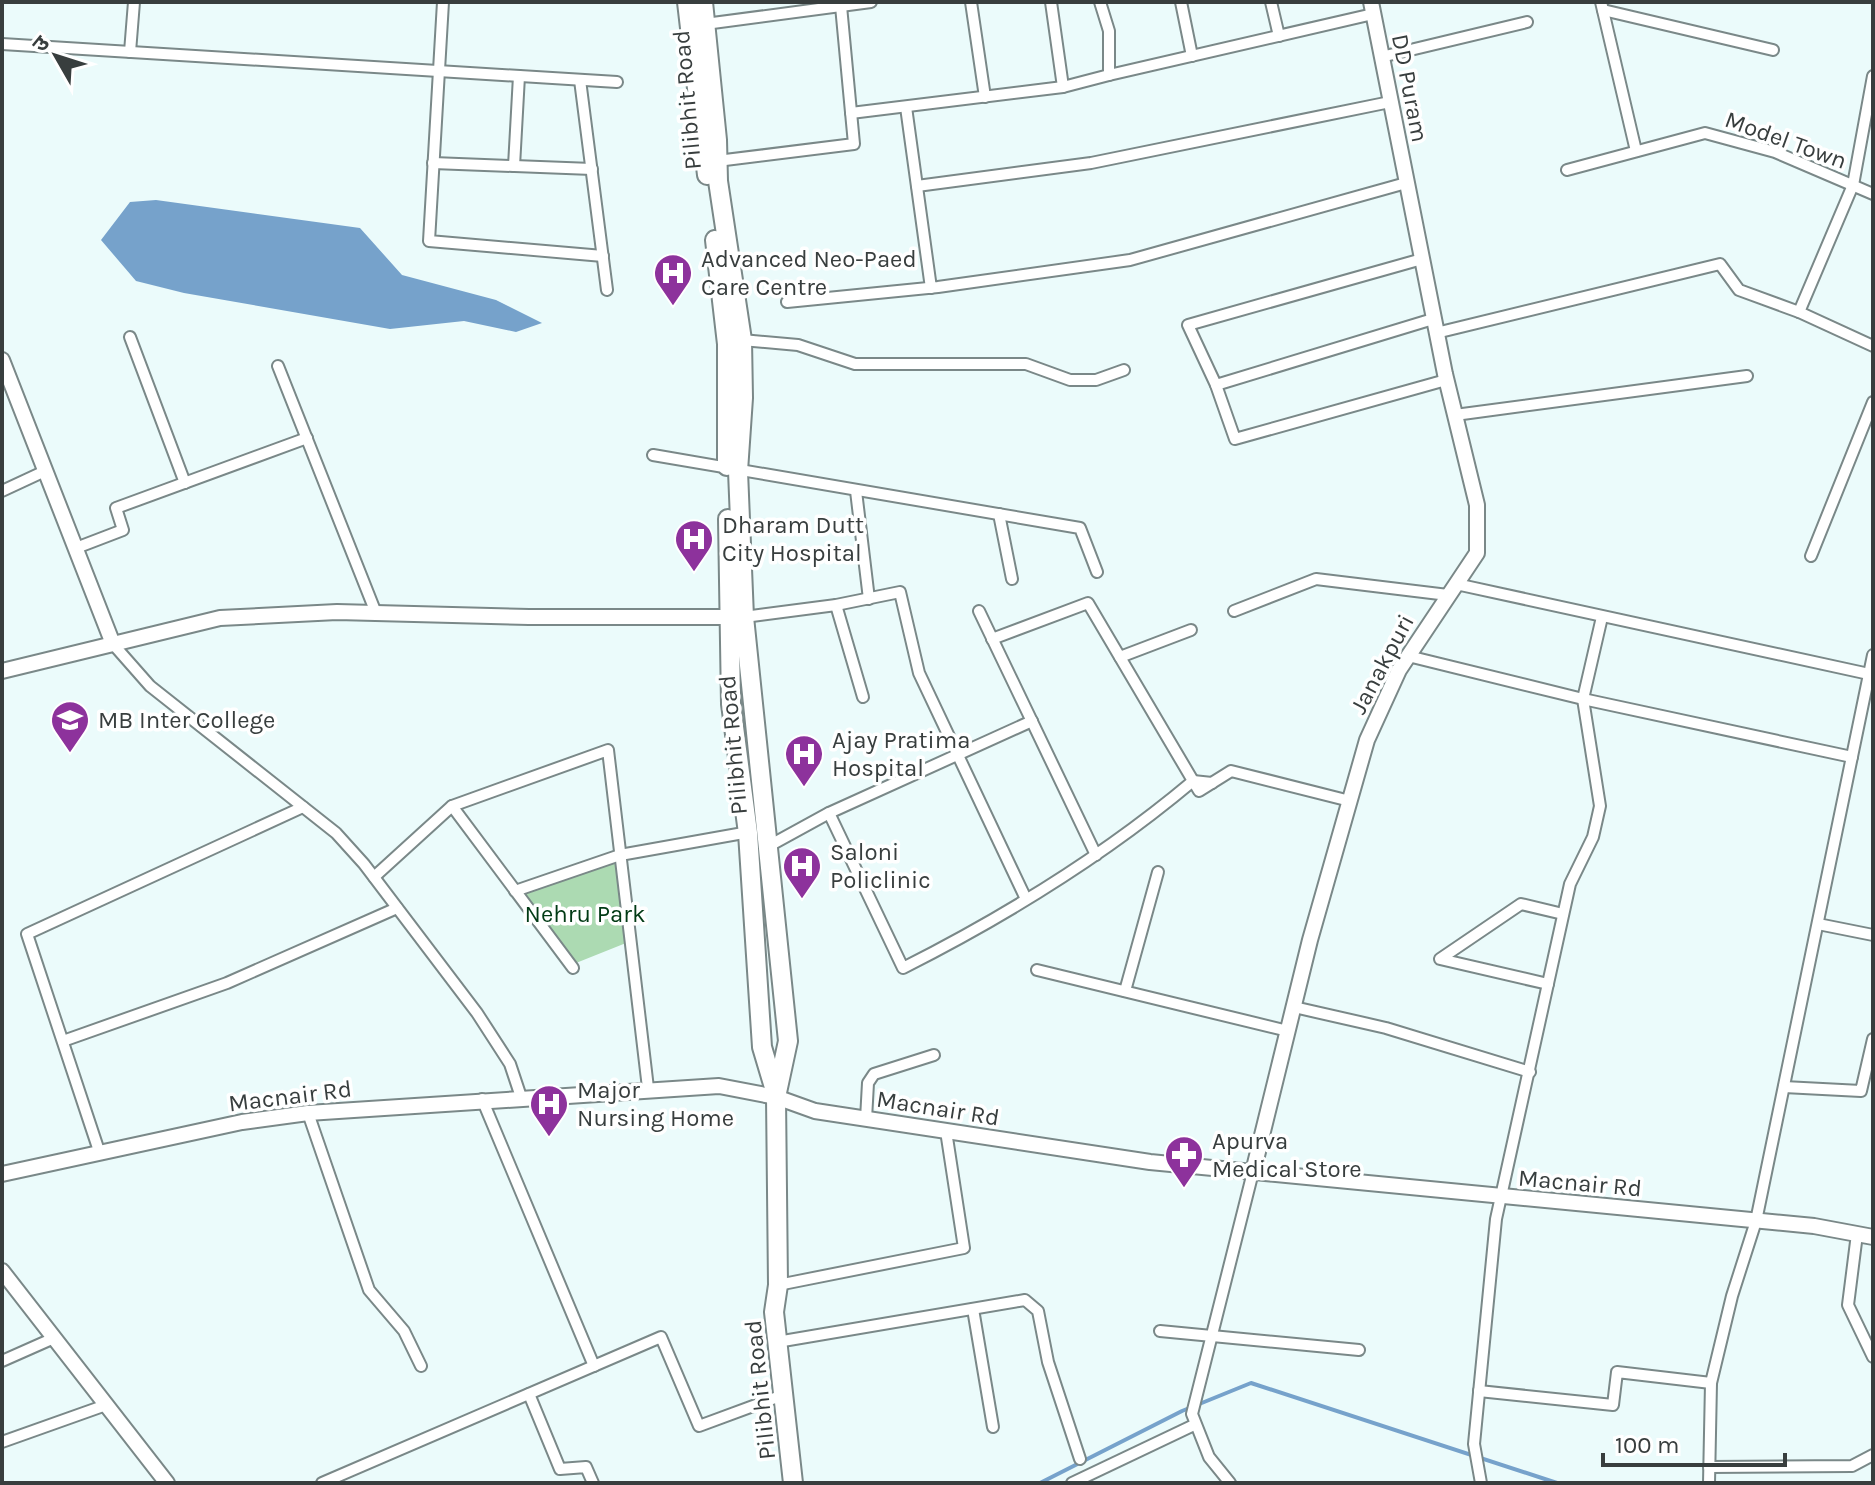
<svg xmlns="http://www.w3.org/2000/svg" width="1875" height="1485" font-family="Karla,'Noto Sans Devanagari',sans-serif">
  <rect width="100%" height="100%" fill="#ebfbfb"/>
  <polygon fill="#acdab2" points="617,860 626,943 576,963 524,894"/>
  <polygon fill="#76a2cb" points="156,200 360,228 402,275 496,300 542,323 516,332 464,321 390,329 184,293 136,281 101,240 130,202"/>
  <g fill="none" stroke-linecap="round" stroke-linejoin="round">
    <polyline stroke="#76a2cb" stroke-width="4" points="1040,1483 1182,1411 1251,1383 1557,1483"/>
    <defs>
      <g id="minor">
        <polyline points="443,2 429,241 603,256"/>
        <polyline points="971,2 985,97"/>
        <polyline points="1051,2 1063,87"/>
        <polyline points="1181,2 1192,56"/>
        <polyline points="1271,2 1279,36"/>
        <polyline points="1601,2 1636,151"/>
        <polyline points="1603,10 1773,50"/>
        <polyline points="705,24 871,2"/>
        <polyline points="2,44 617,82"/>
        <polyline points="130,52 134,2"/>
        <polyline points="1381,57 1527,22"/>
        <polyline points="1109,75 1373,14"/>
        <polyline points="580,80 607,290"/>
        <polyline points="906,107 931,288"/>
        <polyline points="851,113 1063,87 1109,75 1109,31 1100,2"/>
        <polyline points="717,161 854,144 841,6"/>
        <polyline points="433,163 592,169"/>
        <polyline points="514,166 519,76"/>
        <polyline points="1567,170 1705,133 1775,152 1873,194"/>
        <polyline points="917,186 1091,163 1390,102"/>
        <polyline points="1422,259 1188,325 1216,385 1235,439 1446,380"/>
        <polyline points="787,302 938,287 1130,260 1406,183"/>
        <polyline points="1799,312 1853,185 1873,76"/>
        <polyline points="1436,333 1720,264 1739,290 1799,312 1873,346"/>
        <polyline points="130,337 185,483"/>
        <polyline points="742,340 798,345 855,364 1026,364 1070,380 1096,380 1124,370"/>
        <polyline points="278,366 376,613"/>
        <polyline points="1216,385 1433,319"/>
        <polyline points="1455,415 1747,376"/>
        <polyline points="653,455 1080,528 1097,572"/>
        <polyline points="2,491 45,471"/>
        <polyline points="856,491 869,599"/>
        <polyline points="999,514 1012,579"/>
        <polyline points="76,548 123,530 116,508 307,438"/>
        <polyline points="1811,556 1873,402"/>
        <polyline points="1456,584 1869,674"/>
        <polyline points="836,605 863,697"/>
        <polyline points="979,611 1096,855"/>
        <polyline points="1234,611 1316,579 1448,595"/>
        <polyline points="744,617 836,605 900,592 919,673 1026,899"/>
        <polyline points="992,639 1088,603 1199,791 1231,771 1350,801"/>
        <polyline points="113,644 150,686 336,833 364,864 477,1013 510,1064 521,1097"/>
        <polyline points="1408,656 1583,699 1852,757"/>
        <polyline points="1120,657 1191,630"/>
        <polyline points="452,806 573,968"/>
        <path d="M 829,813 L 903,968 C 1006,916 1105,855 1193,781 L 1212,783"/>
        <polyline points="767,847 829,813 1032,721"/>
        <polyline points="374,877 452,806 608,750 648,1088"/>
        <polyline points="515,891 620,855 749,832"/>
        <polyline points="1818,924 1873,935"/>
        <polyline points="1037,970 1288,1031"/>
        <polyline points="1548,984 1440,959 1521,904 1563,914"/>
        <polyline points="1125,991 1158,872"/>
        <polyline points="1294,1007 1386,1028 1530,1072"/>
        <polyline points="63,1041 227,983 397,908"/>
        <polyline points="1784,1087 1861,1091 1873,1039"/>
        <polyline points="482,1099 594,1366"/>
        <polyline points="308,1113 369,1290 404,1331 421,1366"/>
        <polyline points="866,1119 868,1083 874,1074 934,1055"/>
        <polyline points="100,1154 27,934 303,807"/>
        <polyline points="1857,1234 1848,1305 1873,1357"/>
        <polyline points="778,1285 964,1248 946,1131"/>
        <polyline points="973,1309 993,1427"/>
        <polyline points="1160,1331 1359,1350"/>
        <polyline points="777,1342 1025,1300 1038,1311 1048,1362 1080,1459"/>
        <polyline points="2,1361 54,1338"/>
        <polyline points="1479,1391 1613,1405 1617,1372 1711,1383"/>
        <polyline points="529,1394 560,1469 586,1467 593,1483"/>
        <polyline points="2,1442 106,1405"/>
        <polyline points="1709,1467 1852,1466 1873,1455"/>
        <polyline points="322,1483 661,1337 699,1426 783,1395"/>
        <polyline points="1072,1483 1194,1425"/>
        <polyline points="1230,1483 1209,1457 1192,1414 1253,1172"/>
        <polyline points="1481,1483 1474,1444 1496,1219 1570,884 1593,837 1600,806 1583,699 1602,617"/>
        <polyline points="1709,1483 1711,1383 1732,1296 1756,1221 1873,655"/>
      </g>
      <g id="tertiary">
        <polyline points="2,360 113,644"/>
        <polyline points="2,671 220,618 337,612 529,617 739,617"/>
        <polyline points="1253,1172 1310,940 1367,740 1399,670 1477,553 1477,505 1445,374 1371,2"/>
        <polyline points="2,1174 242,1122 308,1113 719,1086 776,1097 815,1111 1150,1162 1814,1226 1873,1237"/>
      </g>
      <polyline id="secondary" points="2,1271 167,1483"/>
      <g id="trunk">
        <polyline points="687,2 707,175"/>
        <polyline points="703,2 717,140 718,181 742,340 743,398 738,471 744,617 788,1041 776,1097 778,1285 774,1312 793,1483"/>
        <polyline points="715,240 727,344 727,466"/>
        <polyline points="728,519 731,704 748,833 762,1047 776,1094"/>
      </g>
    </defs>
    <use href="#minor" stroke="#7a8888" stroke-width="14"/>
    <use href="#tertiary" stroke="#7a8888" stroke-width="18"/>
    <use href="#secondary" stroke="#7a8888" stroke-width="18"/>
    <use href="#trunk" stroke="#7a8888" stroke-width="22"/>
    <use href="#minor" stroke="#fff" stroke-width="10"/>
    <use href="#tertiary" stroke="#fff" stroke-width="14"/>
    <use href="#secondary" stroke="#fff" stroke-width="14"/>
    <use href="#trunk" stroke="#fff" stroke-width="18"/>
  </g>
  <defs>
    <symbol id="hospital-pin" viewBox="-11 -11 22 30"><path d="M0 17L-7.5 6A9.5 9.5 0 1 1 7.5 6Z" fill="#8d329c" stroke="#fff"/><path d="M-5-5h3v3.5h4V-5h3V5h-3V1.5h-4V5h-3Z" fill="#fff"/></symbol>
    <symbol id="university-pin" viewBox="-11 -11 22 30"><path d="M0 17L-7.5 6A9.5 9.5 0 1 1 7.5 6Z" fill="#8d329c" stroke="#fff"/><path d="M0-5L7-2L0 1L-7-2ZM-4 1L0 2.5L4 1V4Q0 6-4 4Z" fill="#fff"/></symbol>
    <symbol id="pharmacy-pin" viewBox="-11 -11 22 30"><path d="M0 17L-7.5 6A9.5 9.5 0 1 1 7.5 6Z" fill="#8d329c" stroke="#fff"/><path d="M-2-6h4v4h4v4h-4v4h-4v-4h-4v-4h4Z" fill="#fff"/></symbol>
  </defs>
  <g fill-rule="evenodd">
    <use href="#hospital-pin" x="651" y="251" width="44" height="60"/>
    <use href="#hospital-pin" x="672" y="517" width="44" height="60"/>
    <use href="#university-pin" x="48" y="698" width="44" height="60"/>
    <use href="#hospital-pin" x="782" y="732" width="44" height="60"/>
    <use href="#hospital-pin" x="780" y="844" width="44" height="60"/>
    <use href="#hospital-pin" x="527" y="1082" width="44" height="60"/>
    <use href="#pharmacy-pin" x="1162" y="1133" width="44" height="60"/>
  </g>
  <g text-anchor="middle" stroke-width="7" stroke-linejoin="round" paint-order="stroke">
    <g font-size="24" fill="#383e3e" stroke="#fff">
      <text transform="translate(1410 88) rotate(79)" y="8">DD Puram</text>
      <text transform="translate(687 100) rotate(-95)" y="8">Pilibhit Road</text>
      <text transform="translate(1786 140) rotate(20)" y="8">Model Town</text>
      <text transform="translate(1382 664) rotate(-62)" y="8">Janakpuri</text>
      <text transform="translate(733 745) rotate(-95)" y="8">Pilibhit Road</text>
      <text transform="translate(290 1096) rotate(-7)" y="8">Macnair Rd</text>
      <text transform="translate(938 1108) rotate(9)" y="8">Macnair Rd</text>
      <text transform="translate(1580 1183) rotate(5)" y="8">Macnair Rd</text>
      <text transform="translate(760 1390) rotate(-96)" y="8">Pilibhit Road</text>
    </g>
    <g font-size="24" fill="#383e3e" stroke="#fff" text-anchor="start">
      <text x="701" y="267">Advanced Neo-Paed<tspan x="701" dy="28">Care Centre</tspan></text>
      <text x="722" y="533">Dharam Dutt<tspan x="722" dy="28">City Hospital</tspan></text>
      <text x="98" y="728">MB Inter College</text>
      <text x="832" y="748">Ajay Pratima<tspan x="832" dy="28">Hospital</tspan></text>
      <text x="830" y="860">Saloni<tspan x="830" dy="28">Policlinic</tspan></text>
      <text x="577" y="1098">Major<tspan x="577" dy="28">Nursing Home</tspan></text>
      <text x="1212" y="1149">Apurva<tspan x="1212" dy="28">Medical Store</tspan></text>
    </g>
    <g font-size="24" fill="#013a14" stroke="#fff">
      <text x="585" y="922">Nehru Park</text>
    </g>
  </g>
  <rect width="1875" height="1485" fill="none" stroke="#383e3e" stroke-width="8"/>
  <g transform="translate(56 56) rotate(309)" stroke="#ffffff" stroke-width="6" paint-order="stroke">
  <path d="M0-6L14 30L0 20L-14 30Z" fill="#383e3e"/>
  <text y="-12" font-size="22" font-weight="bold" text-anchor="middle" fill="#383e3e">उ</text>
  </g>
  <path d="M1603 1453v12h182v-12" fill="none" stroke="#383e3e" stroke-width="4"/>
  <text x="1615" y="1453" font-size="24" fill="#383e3e" stroke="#ffffff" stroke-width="6" paint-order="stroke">100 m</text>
</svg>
